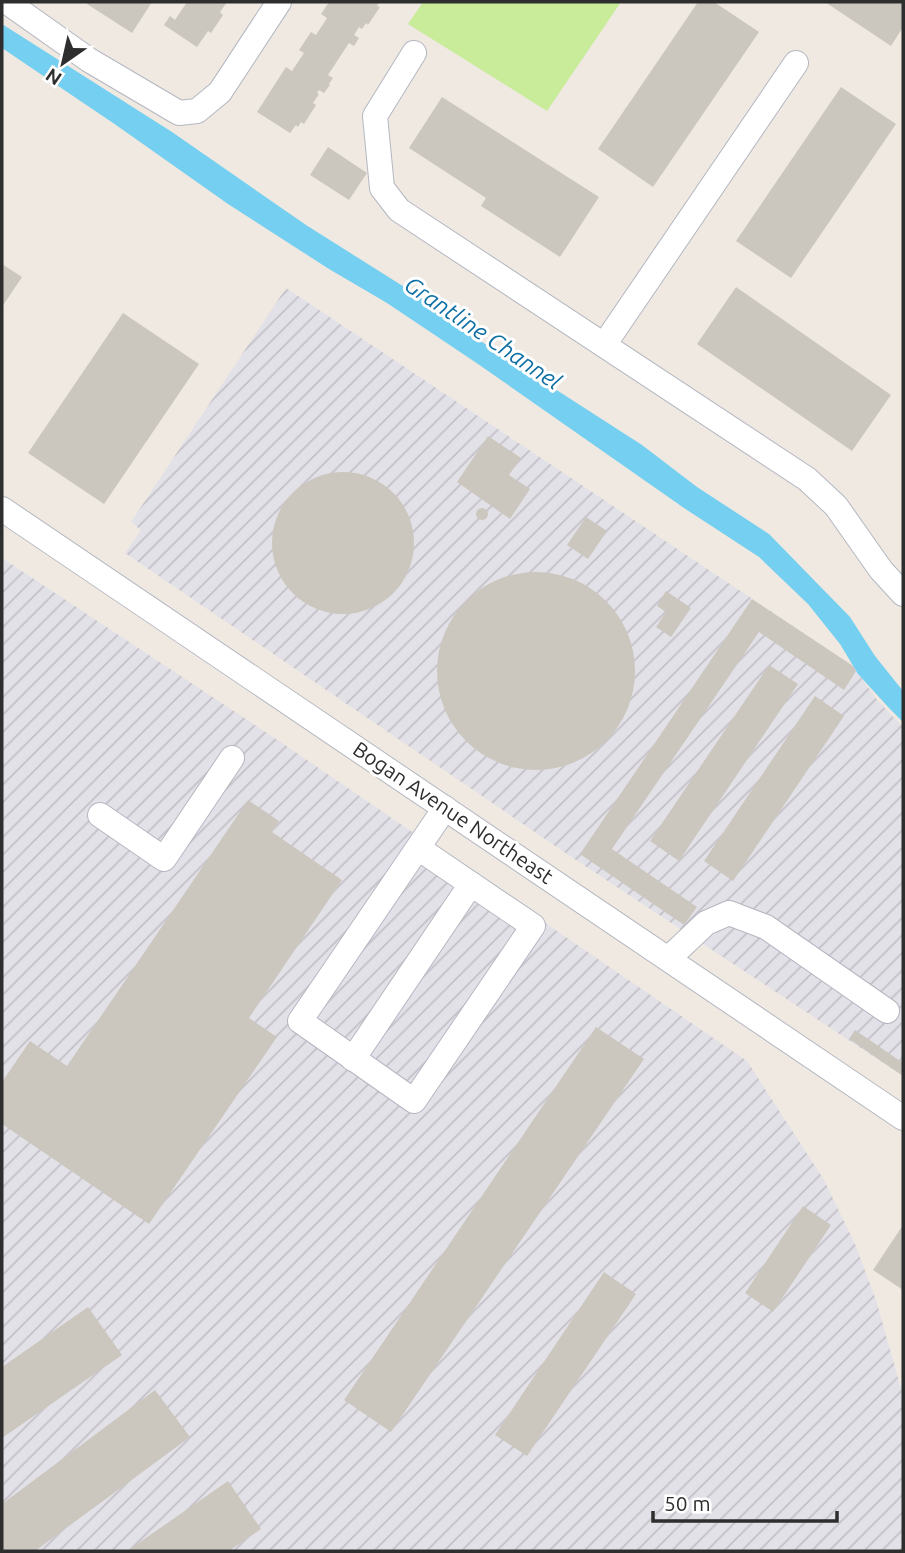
<svg xmlns="http://www.w3.org/2000/svg" width="905" height="1553" font-family="Ubuntu,sans-serif">
  <defs>
    <pattern id="industrial-furrows" width="10" height="10" patternUnits="userSpaceOnUse" patternTransform="scale(1.75)"><rect width="10" height="10" fill="#e3e1e8"/><path d="M-1 1l2-2M0 10L10 0M9 11l2-2" fill="none" stroke="#c3c1c7"/></pattern>
  </defs>
  <rect width="100%" height="100%" fill="#efe9e1"/>
  <g fill="url(#industrial-furrows)">
    <polygon points="286,288 853,666 877,700 903,727 903,1076 573,858 125,553 141,530 131,522"/>
    <polygon points="2,558 282,743 747,1061 824,1180 855,1244 876,1300 903,1396 903,1551 2,1551"/>
  </g>
  <polygon fill="#c9ec9a" points="423,2 621,2 547,111 408,24"/>
  <polygon fill="#75cff0" points="2,24 172,132 306,225 417,295 479,340 642,445 697,487 769,534 850,617 875,656 903,691 903,722 889,708 858,674 840,644 808,604 759,557 684,508 478,364 387,303 329,269 228,204 116,125 2,48"/>
  <g fill="#cbc7bf">
    <polygon points="88,2 152,2 132,33 87,4"/>
    <polygon points="187,2 227,2 220,12 223,15 211,33 208,31 197,47 164,25 170,16 175,20"/>
    <polygon points="329,2 380,2 377,6 380,7 368,25 366,23 362,29 359,27 354,35 359,38 354,46 349,43 328,75 333,78 329,84 330,85 324,93 319,90 317,93 319,94 313,103 316,105 304,124 301,122 298,127 296,125 290,133 257,112 286,67 292,71 304,53 299,50 311,32 316,35 327,18 321,14"/>
    <polygon points="698,2 714,2 759,32 653,187 598,149"/>
    <polygon points="825,2 903,2 903,27 891,46"/>
    <polygon points="841,87 896,124 791,278 736,241"/>
    <polygon points="442,97 599,197 560,257 481,206 486,198 409,148"/>
    <polygon points="328,147 367,173 349,200 310,175"/>
    <polygon points="2,264 22,277 2,307"/>
    <polygon points="736,287 891,395 852,451 697,344"/>
    <polygon points="123,313 199,364 104,504 28,453"/>
    <polygon points="488,436 521,458 509,475 530,489 510,519 457,482"/>
    <circle cx="343" cy="543" r="71"/>
    <circle cx="482" cy="514" r="6"/>
    <polygon points="586,517 607,531 588,559 567,545"/>
    <circle cx="536" cy="671" r="99"/>
    <polygon points="666,591 691,608 671,637 656,627 666,612 657,606"/>
    <polygon points="752,599 853,666 856,671 844,690 759,632 612,849 697,907 684,925 580,854"/>
    <polygon points="769,665 798,684 679,861 650,841"/>
    <polygon points="815,696 844,716 733,881 704,861"/>
    <polygon points="248,800 279,821 272,832 342,880 249,1018 277,1037 149,1224 2,1124 2,1082 30,1041 67,1066"/>
    <polygon points="596,1027 644,1059 391,1432 344,1400"/>
    <polygon points="855,1030 903,1063 903,1076 849,1039"/>
    <polygon points="803,1206 831,1225 773,1312 745,1293"/>
    <polygon points="903,1225 903,1290 873,1270"/>
    <polygon points="604,1272 636,1294 527,1456 495,1435"/>
    <polygon points="88,1307 122,1355 2,1438 2,1367"/>
    <polygon points="155,1390 190,1437 35,1551 2,1551 2,1504"/>
    <polygon points="228,1481 261,1529 229,1551 127,1551"/>
  </g>
  <g fill="none" stroke-linecap="round" stroke-linejoin="round">
    <defs>
      <g id="minor">
        <polyline points="7,2 89,60 179,113 197,111 220,92 279,2"/>
        <polyline points="414,53 375,116 382,188 399,210 807,479 836,506 881,570 903,594"/>
        <polyline points="604,345 796,63"/>
        <polyline points="2,509 903,1118"/>
        <polyline points="100,815 164,859 232,758"/>
        <polyline points="418,848 533,926 414,1101 300,1021 445,808"/>
        <polyline points="668,959 706,923 729,913 766,927 887,1011"/>
        <polyline points="353,1059 471,884"/>
      </g>
    </defs>
    <use href="#minor" stroke="#b4b7c1" stroke-width="26"/>
    <use href="#minor" stroke="#fff" stroke-width="24"/>
  </g>
  <g text-anchor="middle" stroke-width="6" stroke-linejoin="round" paint-order="stroke">
    <g font-size="21" fill="#2e2e2e" stroke="#fff">
      <text transform="translate(453 813) rotate(34)" y="7">Bogan Avenue Northeast</text>
    </g>
    <g font-size="23" font-style="italic" fill="#0d6fa3" stroke="#fff">
      <text transform="translate(483 333) rotate(34)" y="8">Grantline Channel</text>
    </g>
  </g>
  <rect width="905" height="1553" fill="none" stroke="#2e2e2e" stroke-width="7"/>
  <g transform="translate(63 63) rotate(214)" stroke="#ffffff" stroke-width="5" paint-order="stroke">
  <path d="M0-5L12 26L0 18L-12 26Z" fill="#2e2e2e"/>
  <text y="-10" font-size="19" font-weight="bold" text-anchor="middle" fill="#2e2e2e">N</text>
  </g>
  <path d="M653 1511v10h184v-10" fill="none" stroke="#2e2e2e" stroke-width="3.5"/>
  <text x="664" y="1511" font-size="21" fill="#2e2e2e" stroke="#ffffff" stroke-width="5" paint-order="stroke">50 m</text>
</svg>
